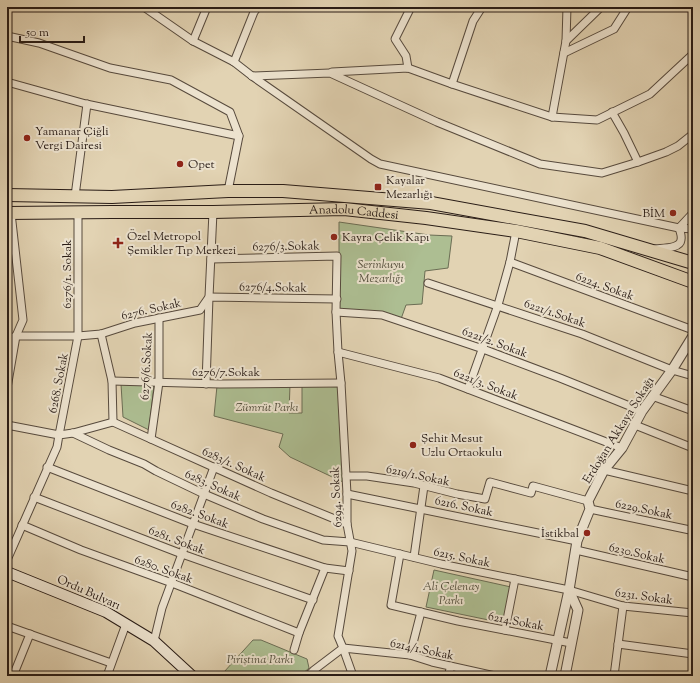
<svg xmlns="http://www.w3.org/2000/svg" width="700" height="683" font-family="'Sorts Mill Goudy',serif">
  <rect width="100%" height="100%" fill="#e2d3b3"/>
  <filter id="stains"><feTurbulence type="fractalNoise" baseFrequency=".005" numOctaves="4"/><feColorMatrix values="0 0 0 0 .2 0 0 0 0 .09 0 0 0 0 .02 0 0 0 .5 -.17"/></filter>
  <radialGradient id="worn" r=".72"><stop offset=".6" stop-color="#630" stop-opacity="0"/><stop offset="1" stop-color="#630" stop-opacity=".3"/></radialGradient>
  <g fill="#adbe92" stroke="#6b6d54">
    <polygon points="339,222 429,235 452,236 448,268 425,271 422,304 406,305 401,319 339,311"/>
    <polygon points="121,384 154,385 149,430 123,417"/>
    <polygon points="290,385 289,413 302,413 302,385 339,387 345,483 290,457 279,447 283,434 214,416 217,386"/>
    <polygon points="434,570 511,587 503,623 426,607"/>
    <polygon points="253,640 261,640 307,659 309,668 300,676 225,676 224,672"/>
  </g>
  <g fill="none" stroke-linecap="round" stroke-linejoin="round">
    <defs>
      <g id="minor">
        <polyline points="144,7 193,41 234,62 252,76 371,159 380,164 679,228 693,229"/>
        <polyline points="7,36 39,43 110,68 171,80 230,112 239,136 228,191"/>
        <polyline points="193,41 207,7"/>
        <polyline points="566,41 601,7"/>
        <polyline points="564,53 614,29 628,7"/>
        <polyline points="234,62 254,12 258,7"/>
        <polyline points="408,68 406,56 395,39 411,7"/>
        <polyline points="332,72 408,68 452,84 552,117 597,120 650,94 693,54"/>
        <polyline points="252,76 330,73 437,122 540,164 602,173 638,162 666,152 678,146 693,134"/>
        <polyline points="7,82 86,104 239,136"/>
        <polyline points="452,84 473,21 482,7"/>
        <polyline points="612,112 624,133 638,162"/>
        <polyline points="552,117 566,41 567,7"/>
        <polyline points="75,196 87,104"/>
        <path d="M 655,249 C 662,248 680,249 681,240 C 682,236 680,231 679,228 L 693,213"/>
        <polyline points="211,259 337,256 336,312 338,352 341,383 347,494 347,524 352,551 338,636 343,648 314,670 308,676"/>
        <polyline points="510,262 693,330"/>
        <polyline points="428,283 582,334 672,370 693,376"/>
        <polyline points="336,312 382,315 483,349 560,378 642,411"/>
        <polyline points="7,340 16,336 78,336 101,334 135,323 200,310 209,297 213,212"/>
        <polyline points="338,352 439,378 622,448"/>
        <polyline points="112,381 220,384 341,383"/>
        <polyline points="206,384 209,297 337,299"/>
        <polyline points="7,388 16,336 23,320 11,213"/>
        <polyline points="468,389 498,305 510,262 516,231"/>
        <polyline points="652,396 693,411"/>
        <polyline points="113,422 271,493 347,524"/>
        <polyline points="7,425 59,435 78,336 78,212"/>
        <polyline points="635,425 693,448"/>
        <polyline points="73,433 109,450 144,464 156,471 204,494 263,519 323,540 350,542 441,564 569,590 623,606 693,613"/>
        <polyline points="151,439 159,382 159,318"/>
        <polyline points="47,467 193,524 325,568 349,571"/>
        <polyline points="604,470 693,491"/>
        <polyline points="346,476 367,476 414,483 457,494 485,499 490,482 531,493 533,486 588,501"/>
        <polyline points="347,494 577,541"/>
        <polyline points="34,497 182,554 313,600"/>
        <polyline points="590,509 690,530 693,528"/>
        <polyline points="22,525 81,550 172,583 299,633"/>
        <polyline points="576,550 693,577"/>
        <polyline points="400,554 391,605 458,621 571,643"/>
        <polyline points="414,557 424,486"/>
        <polyline points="7,560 57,447 59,435 73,433 113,422 112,381 101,334"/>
        <polyline points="7,626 111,663"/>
        <polyline points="505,630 515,579"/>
        <polyline points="154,641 162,608 214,467"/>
        <polyline points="618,644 693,654"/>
        <polyline points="294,650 299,633 325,568"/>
        <polyline points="410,655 421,612"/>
        <polyline points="13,676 30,634"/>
        <polyline points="107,676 126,624"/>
        <polyline points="353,676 343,648 410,655 432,662 495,676"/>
        <polyline points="448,676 451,666"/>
        <polyline points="614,676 623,606"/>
      </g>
      <g id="tertiary">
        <polyline points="550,676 569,590 577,541 590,509 588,501 604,470 622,448 642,411 672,370 693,336"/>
        <polyline points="565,676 578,610 569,590"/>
      </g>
      <polyline id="secondary" points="7,572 106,612 154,641 192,676"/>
      <g id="trunk">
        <polyline points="7,195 112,197 228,191 283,191 431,203 585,231 693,263"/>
        <path id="s1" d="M 7,213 L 112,212 L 213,212 L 344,209 L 426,218 L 516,231 L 600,248 L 693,282"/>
      </g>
    </defs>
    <use href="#minor" stroke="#574a3d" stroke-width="9"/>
    <use href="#tertiary" stroke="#574a3d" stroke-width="11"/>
    <use href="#secondary" stroke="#291c16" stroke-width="12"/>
    <use href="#trunk" stroke="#291c16" stroke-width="14"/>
    <use href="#minor" stroke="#ece2ce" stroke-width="7"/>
    <use href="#tertiary" stroke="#ece2ce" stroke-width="9"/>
    <use href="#secondary" stroke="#ece2ce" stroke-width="10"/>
    <use href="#trunk" stroke="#e2d3b3" stroke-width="12"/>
  </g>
  <g fill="#8f2418" stroke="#ece2ce" stroke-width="1.5">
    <circle cx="27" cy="138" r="4"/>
    <circle cx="180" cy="164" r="4"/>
    <rect x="374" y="183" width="8" height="8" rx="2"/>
    <circle cx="673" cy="213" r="4"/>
    <circle cx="334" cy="237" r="4"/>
    <path d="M116 237h4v4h4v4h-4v4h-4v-4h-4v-4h4z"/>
    <circle cx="413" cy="445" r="4"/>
    <circle cx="587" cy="533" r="4"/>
  </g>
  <g text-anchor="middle" stroke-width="4" stroke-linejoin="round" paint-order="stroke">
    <g font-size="12" fill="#291c16" stroke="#ece2ce" text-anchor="start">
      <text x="35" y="135">Yamanar Çiğli<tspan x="35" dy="14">Vergi Dairesi</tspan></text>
      <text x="188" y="168">Opet</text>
      <text x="386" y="184">Kayalar<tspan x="386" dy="14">Mezarlığı</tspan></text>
      <text x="665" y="217" text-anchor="end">BİM</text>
      <text x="127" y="240">Özel Metropol<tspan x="127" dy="14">Şemikler Tıp Merkezi</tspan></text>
      <text x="342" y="241">Kayra Çelik Kapı</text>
      <text x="421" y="442">Şehit Mesut<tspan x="421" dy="14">Uzlu Ortaokulu</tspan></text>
      <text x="579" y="537" text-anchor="end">İstikbal</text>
    </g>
    <g font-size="12" fill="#291c16" stroke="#ece2ce">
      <text dy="4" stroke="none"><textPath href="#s1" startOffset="347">Anadolu Caddesi</textPath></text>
      <text transform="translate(286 246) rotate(-1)" y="4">6276/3.Sokak</text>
      <text transform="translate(67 274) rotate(-90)" y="4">6276/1. Sokak</text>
      <text transform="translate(605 286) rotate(20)" y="4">6224. Sokak</text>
      <text transform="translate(273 287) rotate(1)" y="4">6276/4.Sokak</text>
      <text transform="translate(151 309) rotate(-13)" y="4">6276. Sokak</text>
      <text transform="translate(555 313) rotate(19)" y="4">6221/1.Sokak</text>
      <text transform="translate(495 342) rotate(20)" y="4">6221/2. Sokak</text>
      <text transform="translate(146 366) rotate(-87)" y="4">6276/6.Sokak</text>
      <text x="226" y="376">6276/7.Sokak</text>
      <text transform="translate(58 383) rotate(-79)" y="4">6268. Sokak</text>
      <text transform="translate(486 384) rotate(21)" y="4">6221/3. Sokak</text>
      <text transform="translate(618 430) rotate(-58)" y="4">Erdoğan Akkaya Sokağı</text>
      <text transform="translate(234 464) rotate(24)" y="4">6283/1. Sokak</text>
      <text transform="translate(418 475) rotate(12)" y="4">6219/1.Sokak</text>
      <text transform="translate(213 485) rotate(24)" y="4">6283. Sokak</text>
      <text transform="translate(336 497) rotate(-93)" y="4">6294. Sokak</text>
      <text transform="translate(464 506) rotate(12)" y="4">6216. Sokak</text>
      <text transform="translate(644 509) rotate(12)" y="4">6229.Sokak</text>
      <text transform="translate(200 514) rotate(20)" y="4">6282. Sokak</text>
      <text transform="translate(177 540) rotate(21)" y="4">6281. Sokak</text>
      <text transform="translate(637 553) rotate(13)" y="4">6230.Sokak</text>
      <text transform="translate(462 557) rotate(12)" y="4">6215. Sokak</text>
      <text transform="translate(164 569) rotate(20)" y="4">6280. Sokak</text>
      <text transform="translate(89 592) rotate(24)" y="4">Ordu Bulvarı</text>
      <text transform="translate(644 596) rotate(8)" y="4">6231. Sokak</text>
      <text transform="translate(516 621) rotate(11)" y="4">6214.Sokak</text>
      <text transform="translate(422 649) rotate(12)" y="4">6214/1.Sokak</text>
    </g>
    <g font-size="12" font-style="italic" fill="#514d3b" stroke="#ece2ce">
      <text x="381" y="268">Serinkuyu<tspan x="381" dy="14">Mezarlığı</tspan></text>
      <text x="267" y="411">Zümrüt Parkı</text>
      <text x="451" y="590">Ali Çelenay<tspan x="451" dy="14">Parkı</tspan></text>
      <text x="260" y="663">Piriştina Parkı</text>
    </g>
  </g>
  <rect width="700" height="683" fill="none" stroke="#e2d3b3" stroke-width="24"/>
  <rect x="8" y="8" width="684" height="667" fill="none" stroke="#291c16" stroke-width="2"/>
  <rect x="12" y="12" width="676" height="659" fill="none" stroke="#291c16"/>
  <path d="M20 36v6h64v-6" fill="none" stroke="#291c16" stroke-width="2"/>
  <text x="26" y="36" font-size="12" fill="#291c16" stroke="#ece2ce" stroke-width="3" paint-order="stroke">50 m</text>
  <rect width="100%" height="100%" filter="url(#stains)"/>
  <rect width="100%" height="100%" fill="url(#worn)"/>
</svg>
